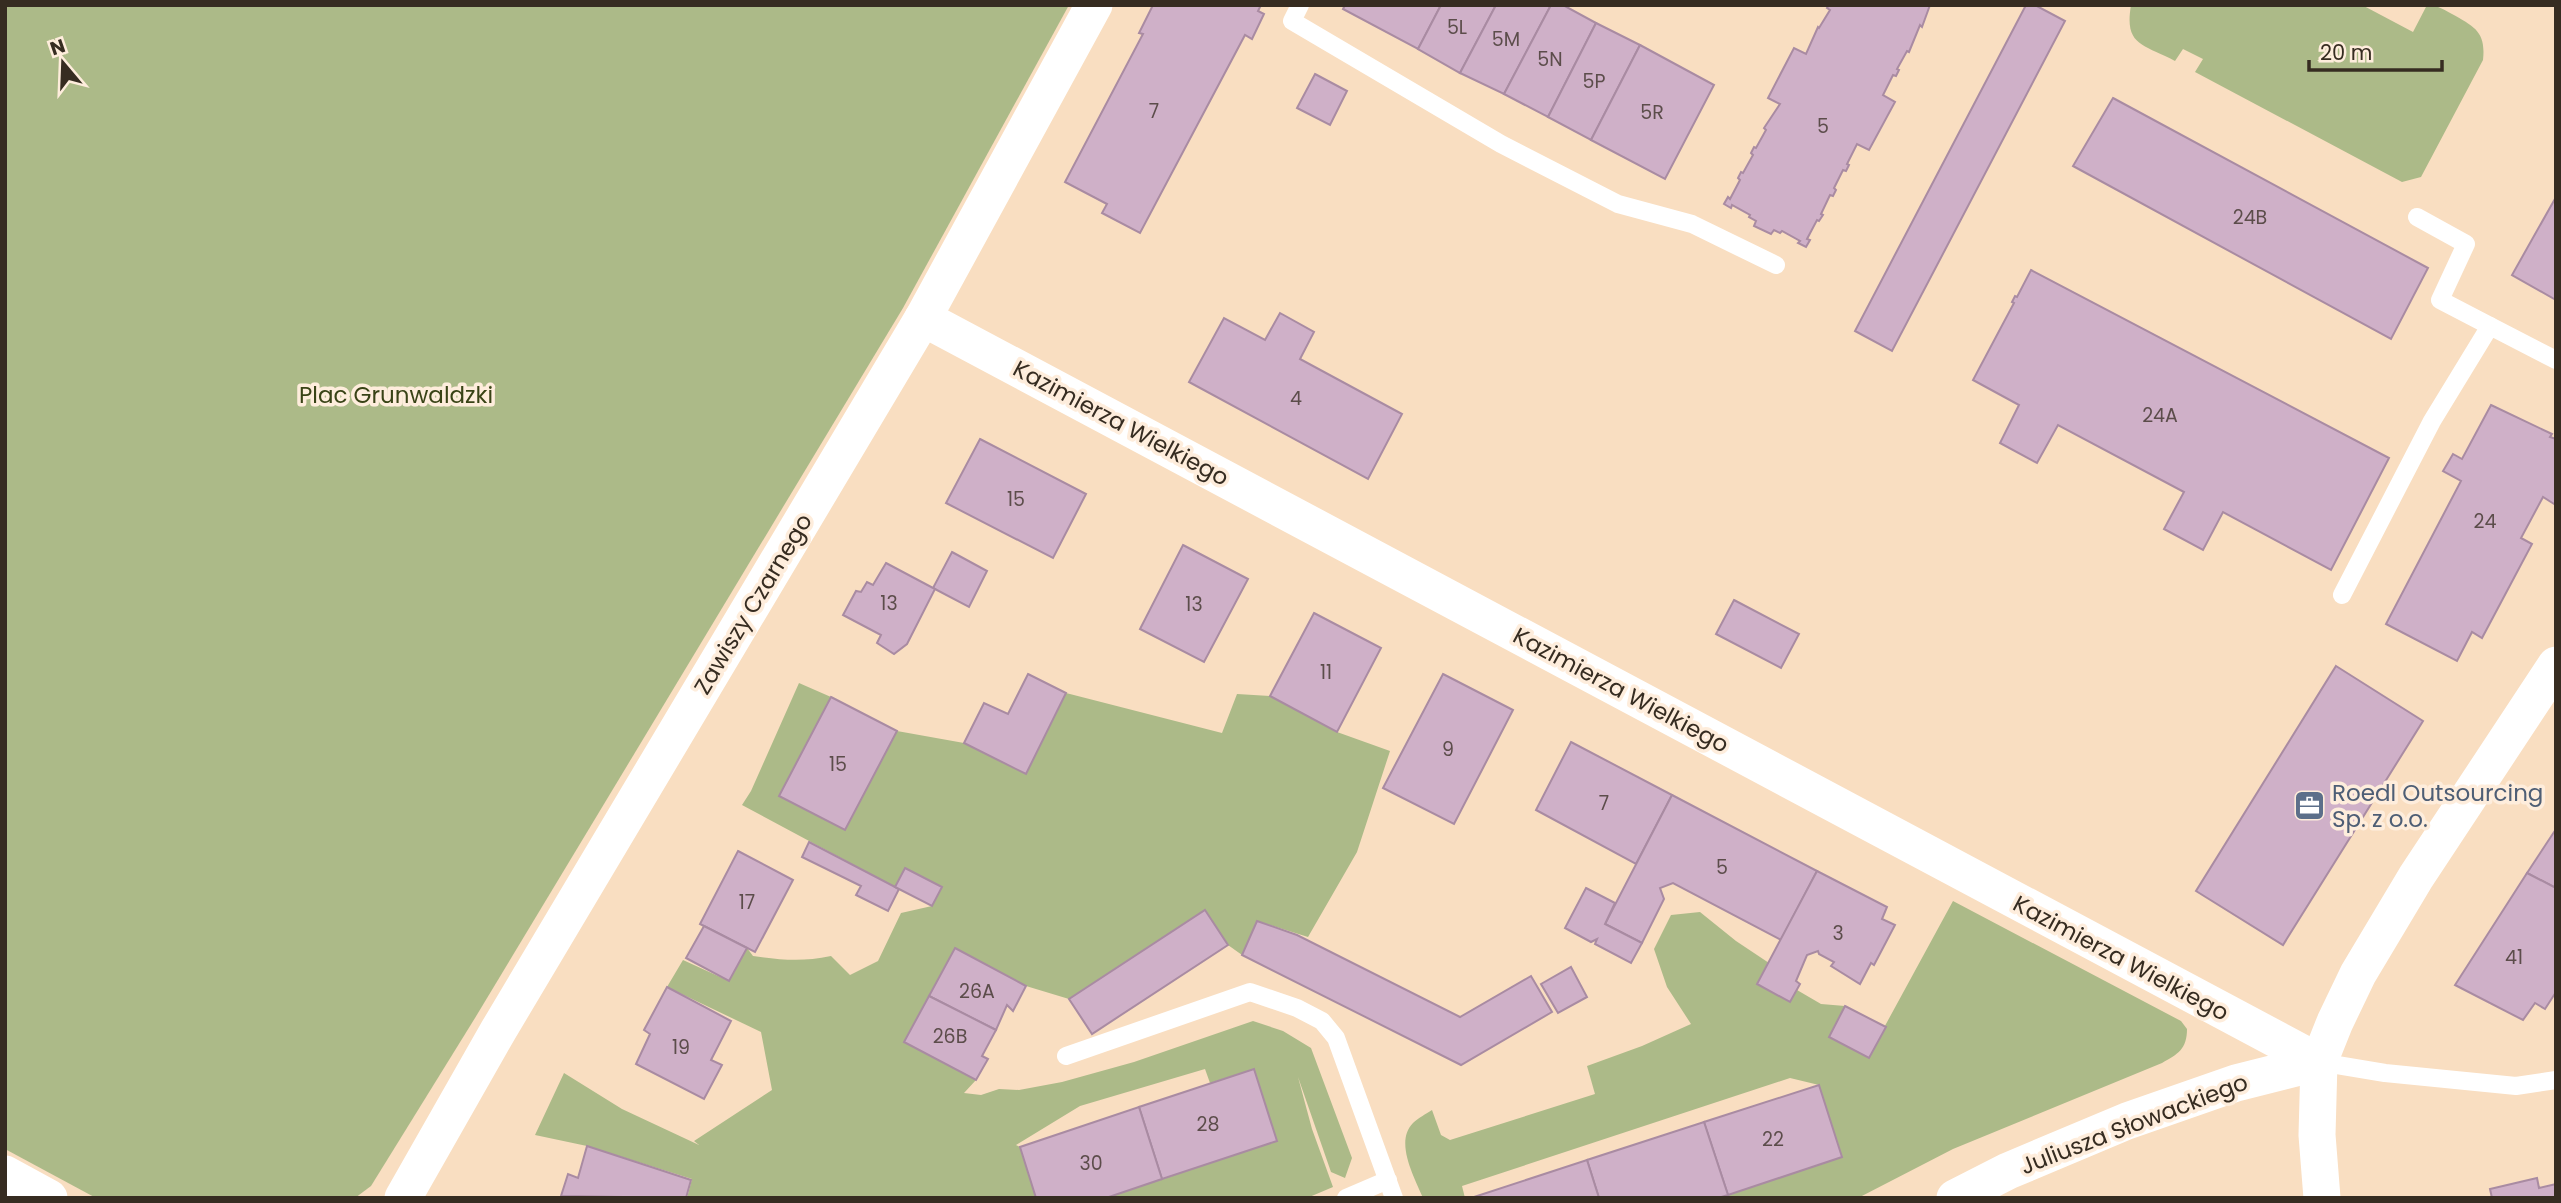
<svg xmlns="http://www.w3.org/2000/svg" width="2561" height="1203" font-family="Poppins,sans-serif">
  <rect width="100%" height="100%" fill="#f9dec1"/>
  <g fill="#acba88">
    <polygon points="5,5 1069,5 903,308 475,1018 371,1186 355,1198 96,1198 5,1149"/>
    <path d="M 2131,5 L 2362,5 L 2413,32 L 2427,5 C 2437,5 2443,9 2452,14 C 2475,27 2486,32 2483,60 L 2421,177 L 2402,182 L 2195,72 L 2203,59 L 2183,49 L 2175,61 C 2143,44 2124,46 2131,5 Z"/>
    <path d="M 799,683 L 831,697 L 780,796 L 845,830 L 897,731 L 964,743 L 1026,774 L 1066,693 L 1222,733 L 1237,694 L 1270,696 L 1337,732 L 1390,751 L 1357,852 L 1308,937 L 1257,921 L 1242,955 L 1228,945 L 1205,910 L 1069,999 L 1026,986 L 955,949 L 904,1042 L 976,1080 L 964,1093 L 981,1095 L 999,1089 L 1019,1090 L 1062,1082 L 1134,1062 L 1253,1021 L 1283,1031 L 1311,1048 L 1352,1158 L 1345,1178 L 1331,1172 L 1298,1077 L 1312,1129 L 1333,1187 L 1307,1198 L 1106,1198 L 1277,1141 L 1254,1069 L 1210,1083 L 1205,1069 L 1080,1106 L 1016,1145 L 1020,1147 L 1036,1198 L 687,1198 L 692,1179 L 587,1146 L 535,1135 L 564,1073 L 622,1109 L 699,1145 L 694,1141 L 772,1090 L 761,1032 L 667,987 L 683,960 L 729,981 L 747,948 L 753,956 C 783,960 802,962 831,956 L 850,975 L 878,961 L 901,913 L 932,906 L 941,887 L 905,868 L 895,887 L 742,805 L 751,791 Z"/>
    <path d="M 1953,901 L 2181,1021 L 2187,1029 C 2187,1049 2178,1054 2162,1063 L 1953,1149 L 1858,1198 L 1718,1198 L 1842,1157 L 1819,1085 L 1790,1078 L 1462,1186 L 1465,1198 L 1423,1198 C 1415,1178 1394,1142 1413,1123 C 1418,1118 1426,1114 1432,1110 L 1441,1135 L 1450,1140 L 1595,1094 L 1587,1066 L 1642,1046 L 1691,1024 L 1667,987 L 1654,949 L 1671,915 L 1700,912 L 1736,941 L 1769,963 L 1758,984 L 1790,1002 L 1797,990 L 1821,1004 L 1845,1006 L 1829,1037 L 1868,1057 Z"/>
  </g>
  <g fill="#cfb0c8" stroke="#a98ba2" stroke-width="2">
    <polygon points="1153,5 1261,5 1258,11 1264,14 1252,39 1245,35 1140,233 1102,213 1107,204 1065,182 1143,34 1139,33"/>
    <polygon points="1345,5 1441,5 1418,49 1343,9"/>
    <polygon points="1441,5 1496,5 1460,73 1418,49"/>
    <polygon points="1496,5 1551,5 1504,94 1460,73"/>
    <polygon points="1551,5 1563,5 1596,23 1548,117 1504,94"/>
    <polygon points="1829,5 1930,5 1922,27 1920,25 1909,52 1907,51 1897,69 1899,70 1896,76 1893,75 1883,95 1895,102 1869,150 1857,144 1847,164 1849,165 1846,171 1843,170 1834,188 1836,190 1833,196 1830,195 1821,214 1823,215 1819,221 1817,220 1807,239 1810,240 1806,247 1798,243 1800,241 1782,231 1780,233 1774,230 1771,234 1754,226 1756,221 1749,217 1750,215 1732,205 1731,208 1724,204 1728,197 1730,199 1740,180 1738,178 1741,172 1743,173 1753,155 1751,153 1754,147 1756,148 1766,130 1764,128 1780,104 1768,98 1794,48 1806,54 1818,27 1819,28 1830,10 1827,8"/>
    <polygon points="2026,5 2035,5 2065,21 1892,351 1855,331"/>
    <polygon points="1596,23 1640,45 1591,140 1548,117"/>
    <polygon points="1640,45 1714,85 1665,179 1591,140"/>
    <polygon points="1315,74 1347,91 1330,125 1297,108"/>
    <polygon points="2113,98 2428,268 2391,339 2073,166"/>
    <polygon points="2556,197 2556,300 2512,275"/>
    <polygon points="2031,270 2389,458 2331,570 2223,512 2203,550 2164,529 2184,492 2058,425 2037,463 2000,443 2019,405 1973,380 2014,303 2012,302 2015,296 2017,297"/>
    <polygon points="1280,313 1314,332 1300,359 1402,414 1368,479 1189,382 1224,318 1265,340"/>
    <polygon points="2491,405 2552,434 2550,437 2556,439 2556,501 2554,504 2543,497 2521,538 2532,544 2482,638 2472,632 2457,661 2386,624 2461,481 2443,471 2453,454 2462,459"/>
    <polygon points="980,439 1086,494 1053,558 946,503"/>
    <polygon points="1183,545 1248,579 1204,662 1140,629"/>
    <polygon points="952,552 987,571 969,607 933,588"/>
    <polygon points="886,563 935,589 907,644 894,654 877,643 881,635 843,615 856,591 861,592 867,582 873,585"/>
    <polygon points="1734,600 1799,634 1781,668 1716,634"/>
    <polygon points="1314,613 1381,648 1337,732 1270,696"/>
    <polygon points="2336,666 2423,721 2283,945 2196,891"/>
    <polygon points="1028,674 1066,693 1026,774 964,743 984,703 1008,714"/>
    <polygon points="1443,674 1513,710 1454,824 1383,788"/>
    <polygon points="831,697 897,731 845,830 779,796"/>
    <polygon points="1571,742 1672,795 1636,864 1536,810"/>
    <polygon points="1672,795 1817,871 1781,940 1673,883 1660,888 1664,899 1642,943 1605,924"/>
    <polygon points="2556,829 2556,888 2527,873"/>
    <polygon points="809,842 899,889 888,911 856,895 861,886 802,857"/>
    <polygon points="738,851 793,880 755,952 700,924"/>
    <polygon points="905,868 942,887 932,906 895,887"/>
    <polygon points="1817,871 1887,907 1882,919 1895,925 1874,965 1871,963 1860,984 1831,966 1834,962 1819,954 1818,951 1807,955 1796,981 1800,984 1790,1002 1757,984"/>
    <polygon points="2527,873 2556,888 2556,992 2545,1009 2535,1003 2523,1020 2455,985"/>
    <polygon points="1586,888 1615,903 1605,924 1642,943 1631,963 1595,944 1597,939 1591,942 1565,928"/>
    <polygon points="1205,910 1228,945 1092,1034 1069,999"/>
    <polygon points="1257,921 1297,935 1460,1017 1531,976 1552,1012 1461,1065 1242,955"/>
    <polygon points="704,926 747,948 729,981 686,958"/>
    <polygon points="955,948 1026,986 1013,1011 1007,1005 996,1030 929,996"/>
    <polygon points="1571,967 1587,997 1558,1013 1541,984"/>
    <polygon points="667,987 731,1021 711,1060 722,1065 704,1099 636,1064 650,1034 644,1030"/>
    <polygon points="929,996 996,1030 982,1056 988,1059 976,1080 904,1042"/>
    <polygon points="1845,1006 1886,1027 1869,1058 1829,1037"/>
    <polygon points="1254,1069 1277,1141 1162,1179 1139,1107"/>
    <polygon points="1819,1085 1842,1157 1728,1195 1704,1122"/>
    <polygon points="1139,1107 1162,1179 1106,1198 1036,1198 1020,1147"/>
    <polygon points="1704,1122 1728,1195 1718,1198 1599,1198 1587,1160"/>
    <polygon points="587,1146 691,1180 686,1198 561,1196 568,1174 578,1178"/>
    <polygon points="1587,1160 1599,1198 1471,1198"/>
    <polygon points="2537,1178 2539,1188 2556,1184 2556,1198 2492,1198 2490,1189"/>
  </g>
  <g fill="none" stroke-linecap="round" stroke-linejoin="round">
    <g stroke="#fff" stroke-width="18">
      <polyline points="1300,5 1292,21 1501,144 1618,204 1692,224 1776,265"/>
      <polyline points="2417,217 2466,244 2440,300 2490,326"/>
      <polyline points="2342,595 2432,421 2490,326 2556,360"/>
      <polyline points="1066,1056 1250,992 1297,1008 1322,1021 1336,1038 1394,1198"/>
      <polyline points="2319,1062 2385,1073 2516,1086 2556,1080"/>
      <polyline points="1346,1198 1388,1180"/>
    </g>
    <g stroke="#fff" stroke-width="37">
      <polyline points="923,318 2319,1062"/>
      <polyline points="5,1174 49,1198"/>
      <polyline points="403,1198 498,1031 923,318 1094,5"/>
      <polyline points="1955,1198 2008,1171 2127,1121 2236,1083 2319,1062"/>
      <polyline points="2322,1198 2317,1135 2319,1062 2335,1022 2358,974 2416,877 2556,665"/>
    </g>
  </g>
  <defs>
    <symbol id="office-square" viewBox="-11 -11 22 22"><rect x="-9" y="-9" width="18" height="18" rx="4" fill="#5c6f8a" stroke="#feeddc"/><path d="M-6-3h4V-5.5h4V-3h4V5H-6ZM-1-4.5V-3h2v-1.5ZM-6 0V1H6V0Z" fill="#fff"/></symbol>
  </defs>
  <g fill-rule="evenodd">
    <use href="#office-square" x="2292" y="788" width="35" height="35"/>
  </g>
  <g text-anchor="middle" stroke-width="7" stroke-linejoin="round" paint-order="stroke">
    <g font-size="19" fill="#5c4d4b">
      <text x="1457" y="34">5L</text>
      <text x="1506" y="46">5M</text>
      <text x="1550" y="66">5N</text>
      <text x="1594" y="88">5P</text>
      <text x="1154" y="118">7</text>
      <text x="1652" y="119">5R</text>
      <text x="1823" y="133">5</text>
      <text x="2250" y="224">24B</text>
      <text x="1296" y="405">4</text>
      <text x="2160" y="422">24A</text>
      <text x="1016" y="506">15</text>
      <text x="2485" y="528">24</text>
      <text x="889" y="610">13</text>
      <text x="1194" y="611">13</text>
      <text x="1326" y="679">11</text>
      <text x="1448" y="756">9</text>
      <text x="838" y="771">15</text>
      <text x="1604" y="810">7</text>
      <text x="1722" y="874">5</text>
      <text x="747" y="909">17</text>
      <text x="1838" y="940">3</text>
      <text x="2514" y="964">41</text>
      <text x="977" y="998">26A</text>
      <text x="950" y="1043">26B</text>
      <text x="681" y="1054">19</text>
      <text x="1208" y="1131">28</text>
      <text x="1773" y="1146">22</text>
      <text x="1091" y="1170">30</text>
    </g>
    <g font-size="23" fill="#394316" stroke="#feeddc">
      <text x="396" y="403">Plac Grunwaldzki</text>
    </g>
    <g font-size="23" fill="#362c21" stroke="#feeddc">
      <text transform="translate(1121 423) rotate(28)" y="8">Kazimierza Wielkiego</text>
      <text transform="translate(753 604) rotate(-59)" y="8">Zawiszy Czarnego</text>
      <text transform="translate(1621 690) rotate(28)" y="8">Kazimierza Wielkiego</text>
      <text transform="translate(2121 958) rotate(28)" y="8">Kazimierza Wielkiego</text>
      <text transform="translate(2134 1124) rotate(-21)" y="8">Juliusza Słowackiego</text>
    </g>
    <g font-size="23" fill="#4e5e75" stroke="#feeddc" text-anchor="start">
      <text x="2332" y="801">Roedl Outsourcing<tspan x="2332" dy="26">Sp. z o.o.</tspan></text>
    </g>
  </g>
  <rect width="2561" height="1203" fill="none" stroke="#362c21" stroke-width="14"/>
  <g transform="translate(63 63) rotate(341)" stroke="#feeddc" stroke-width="5" paint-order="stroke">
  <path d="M0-5L12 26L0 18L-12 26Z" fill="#362c21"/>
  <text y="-10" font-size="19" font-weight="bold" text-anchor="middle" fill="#362c21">N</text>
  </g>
  <path d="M2309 60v10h133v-10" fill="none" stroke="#362c21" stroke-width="3.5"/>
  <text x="2320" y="60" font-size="21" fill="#362c21" stroke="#feeddc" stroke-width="5" paint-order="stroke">20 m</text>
</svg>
